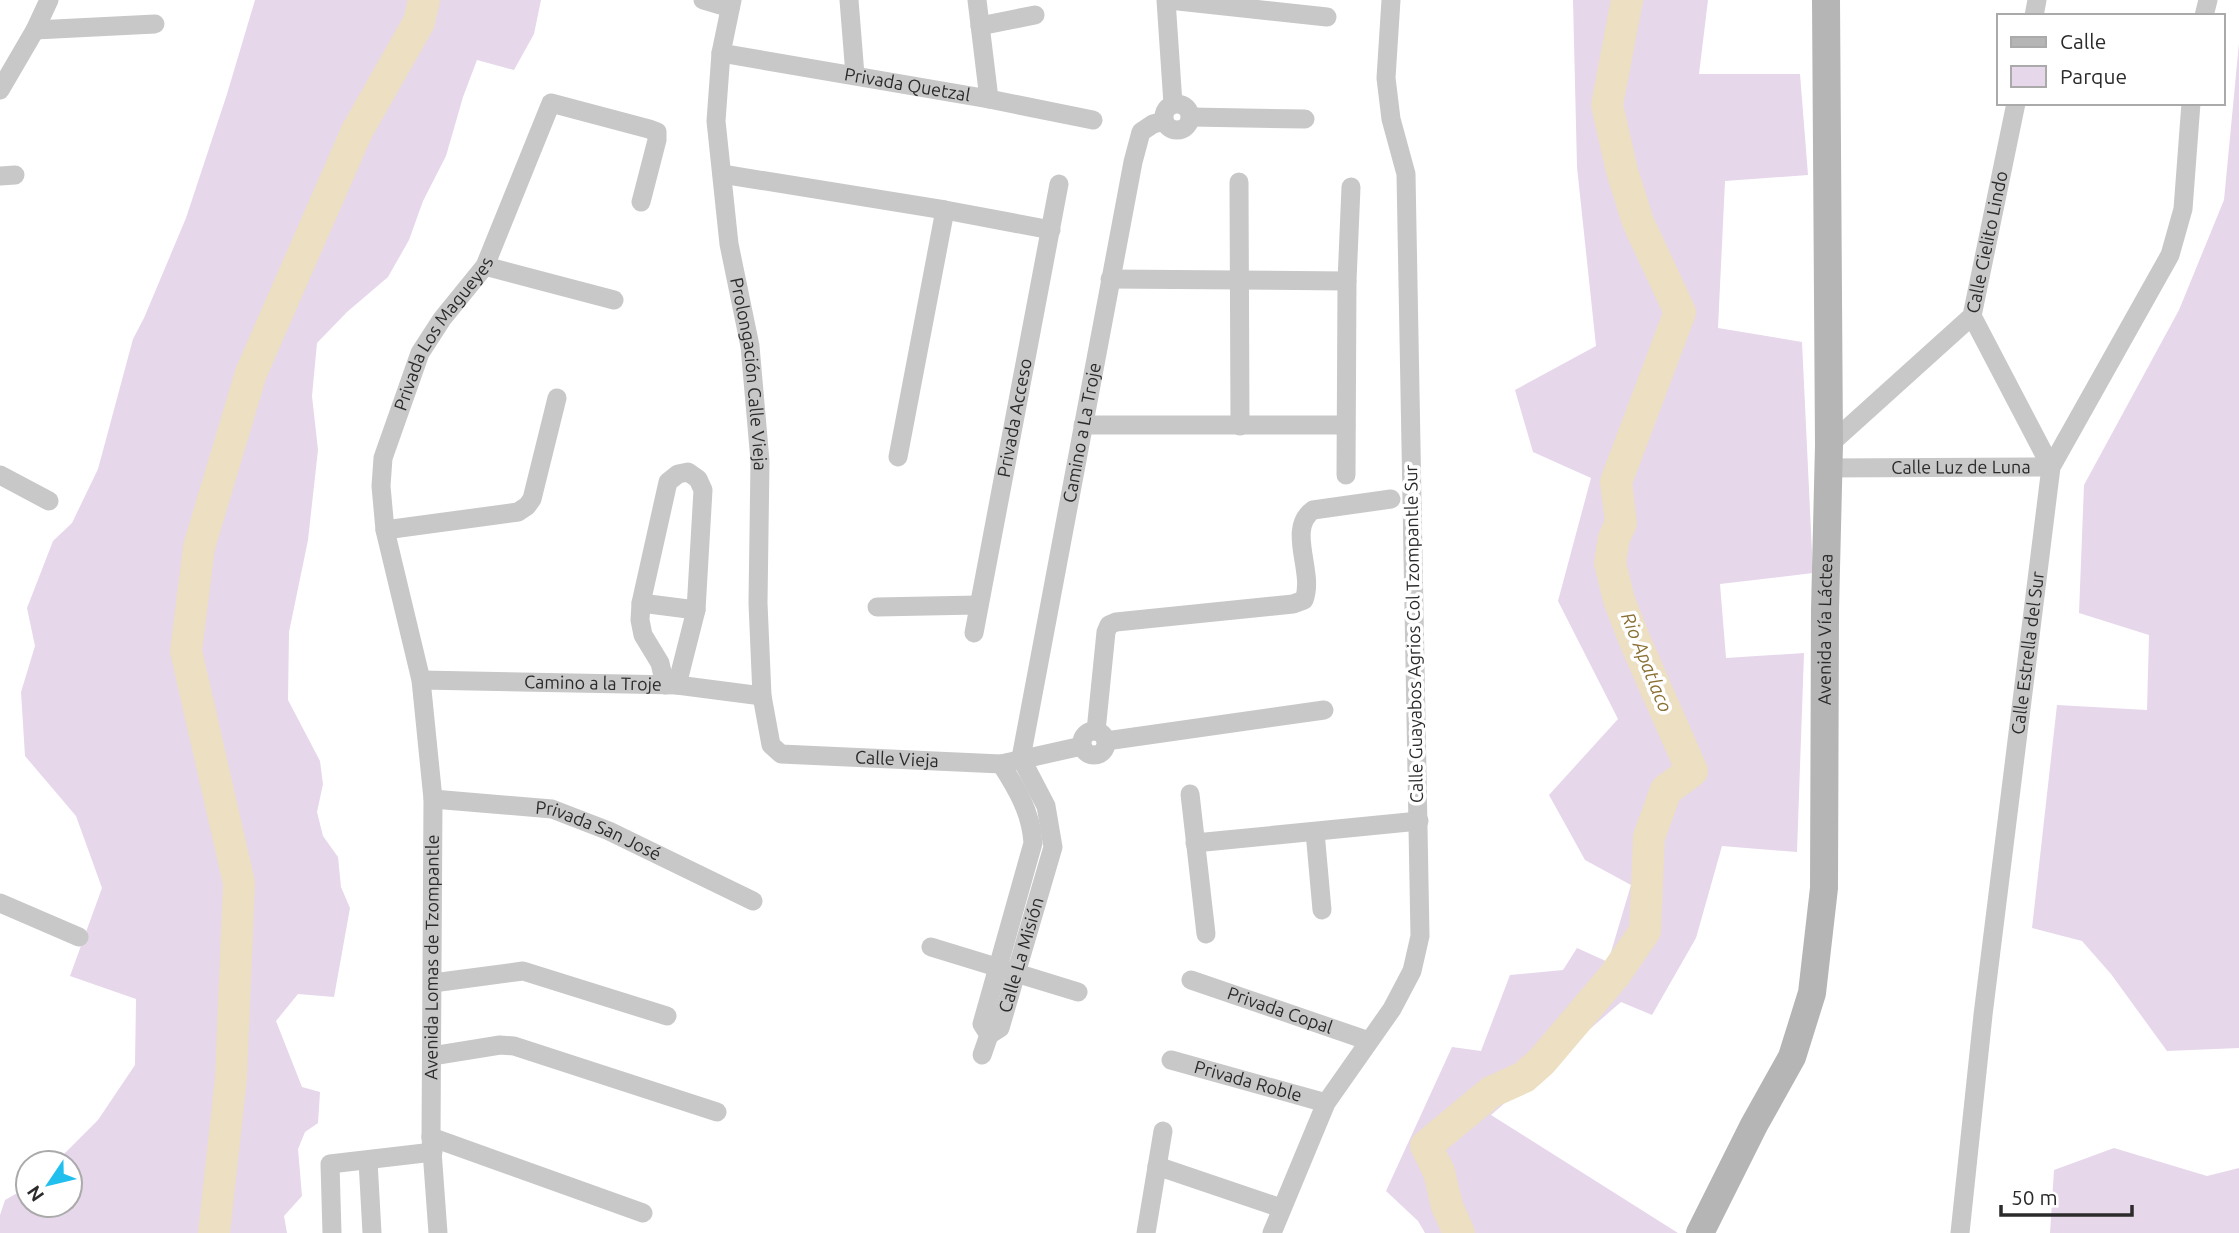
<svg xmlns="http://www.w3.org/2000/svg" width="2239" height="1233" font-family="Ubuntu,sans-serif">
  <rect width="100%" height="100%" fill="#fff"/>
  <g fill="#e6d7eb">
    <polygon points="255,0 541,0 534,34 514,70 477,60 463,97 446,156 423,201 409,240 388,277 347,312 317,343 312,396 318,450 308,540 289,632 288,700 320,761 323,784 317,812 323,836 338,857 341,887 350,908 334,997 298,994 276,1021 302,1087 320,1092 318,1123 305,1132 298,1149 302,1196 284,1216 287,1233 0,1233 0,1215 5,1200 28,1187 28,1205 70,1205 70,1163 55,1163 98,1120 135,1065 136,999 70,976 102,888 76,816 25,756 21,692 35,646 27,608 53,541 72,523 98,469 133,339 144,318 186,218 227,94"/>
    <polygon points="1573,0 1708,0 1699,74 1800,74 1808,175 1725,181 1718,328 1802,342 1813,573 1720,584 1726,658 1804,653 1797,852 1722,846 1696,938 1652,1015 1621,1002 1491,1115 1678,1233 1425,1233 1418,1221 1386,1191 1452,1047 1481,1051 1510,975 1563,970 1577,948 1608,962 1631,885 1585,860 1549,795 1618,719 1558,601 1591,478 1533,452 1515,390 1596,346 1577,167"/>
    <polygon points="2239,43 2239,1048 2167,1051 2111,974 2082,941 2032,928 2057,705 2147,710 2149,635 2079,613 2084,485 2179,310 2224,200"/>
    <polygon points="2114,1148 2207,1176 2239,1168 2239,1233 2050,1233 2054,1170"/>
  </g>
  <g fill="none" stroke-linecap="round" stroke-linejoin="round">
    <g stroke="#ecdfc2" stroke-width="32">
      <polyline points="214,1233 231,1078 239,883 186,651 199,547 251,373 357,131 419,22 424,0"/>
      <polyline points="1459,1233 1447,1206 1439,1172 1426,1146 1491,1092 1524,1077 1542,1061 1614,976 1645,931 1649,837 1666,790 1692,771 1635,641 1619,600 1610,563 1614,538 1621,523 1616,482 1680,312 1638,222 1622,171 1607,105 1627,0"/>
    </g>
    <g stroke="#c8c8c8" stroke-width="19">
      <polyline points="703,0 730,8"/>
      <path id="s1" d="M 732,0 L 721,53 L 716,121 L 729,244 L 750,346 L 760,461 L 758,603 L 762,696 L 771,745 L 781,754 L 1001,764 L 1082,746"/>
      <polyline points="849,0 855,75"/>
      <polyline points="977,0 989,99"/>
      <polyline points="1166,0 1173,104"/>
      <polyline points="1169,0 1327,17"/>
      <polyline points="2034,16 2037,0"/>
      <polyline points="2204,16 2208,0"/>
      <polyline points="980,26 1035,15"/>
      <polyline points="35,30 155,24"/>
      <path id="s2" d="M 721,53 L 989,99 L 1093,120"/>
      <polyline points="0,90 35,30 49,0"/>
      <circle cx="1177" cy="117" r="13"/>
      <polyline points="1191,117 1305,119"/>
      <polyline points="722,174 945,210 1051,230"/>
      <polyline points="0,176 15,175"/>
      <polyline points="1239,182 1240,426"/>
      <polyline points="485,266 614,300"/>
      <polyline points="1110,279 1347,281"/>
      <polyline points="1083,425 1346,425"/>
      <path id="s3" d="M 1829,445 L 1972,316 L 2016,103"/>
      <polyline points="898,457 945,210"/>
      <path id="s4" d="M 1828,468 L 2051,467 L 1972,316"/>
      <polyline points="0,475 49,501"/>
      <polyline points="1346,475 1347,281 1351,187"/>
      <polyline points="385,530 518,512 527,506 532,499 557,398"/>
      <polyline points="641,603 696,610"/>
      <polyline points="877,607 978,605"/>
      <path id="s5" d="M 974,633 L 1059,184"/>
      <path id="s6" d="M 421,680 L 677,685 L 762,696"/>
      <polyline points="665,685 660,663 643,635 640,620 641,603 668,482 678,474 688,472 698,479 703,490 696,610 677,685"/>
      <path d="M 1096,731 L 1106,632 L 1109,625 L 1116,622 L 1293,604 L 1304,600 C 1315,572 1286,529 1313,510 L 1391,499"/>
      <circle cx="1094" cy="743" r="12"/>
      <polyline points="1106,741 1324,710"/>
      <path id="s7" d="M 1021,758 L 1133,162 L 1141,132 L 1153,124 L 1164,121"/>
      <polyline points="1190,794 1206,934"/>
      <path id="s8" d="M 433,799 L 552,809 L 609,831 L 753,901"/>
      <polyline points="1315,832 1322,910"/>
      <polyline points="1195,843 1419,821"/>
      <polyline points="0,903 79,937"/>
      <polyline points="931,947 1078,992"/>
      <path id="s9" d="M 1191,980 L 1369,1041"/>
      <polyline points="433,983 523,971 667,1016"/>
      <path id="s10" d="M 989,1035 L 1000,1028 L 1053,847 L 1046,806 L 1021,758"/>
      <path d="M 989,1035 L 982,1024 L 1033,843 C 1031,812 1017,789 1001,764"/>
      <polyline points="982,1055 989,1035"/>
      <polyline points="432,1056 500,1045 514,1046 717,1112"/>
      <path id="s11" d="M 1171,1060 L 1326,1103"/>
      <polyline points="431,1137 643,1213"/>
      <polyline points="368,1161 372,1233"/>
      <polyline points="1157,1166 1281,1208"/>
      <polyline points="332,1233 330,1164 433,1152"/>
      <path id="s12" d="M 438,1233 L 431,1137 L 433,799 L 421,680 L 385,530 L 381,486 L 383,458 L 420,353 L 442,319 L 485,266 L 551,103 L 649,129 L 657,132 L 657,140 L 641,202"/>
      <polyline points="1146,1233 1163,1131"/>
      <polyline points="1272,1233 1326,1103 1392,1009 1412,971 1420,936 1406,174 1391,119 1386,78 1391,0"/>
      <path id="s13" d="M 1960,1233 L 1983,1015 L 2051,467 L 2170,255 L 2183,209 L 2191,103"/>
    </g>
    <path stroke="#b5b5b5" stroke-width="28" id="s14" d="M 1700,1233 L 1754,1125 L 1792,1057 L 1812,993 L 1824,888 L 1825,610 L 1829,445 L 1826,0"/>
  </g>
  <g text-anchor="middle" stroke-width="7" stroke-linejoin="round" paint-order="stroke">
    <g font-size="18" fill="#2b2b2b" stroke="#fff">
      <text dy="6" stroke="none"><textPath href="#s2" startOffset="189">Privada Quetzal</textPath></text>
      <text dy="6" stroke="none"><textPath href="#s3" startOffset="268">Calle Cielito Lindo</textPath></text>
      <text dy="6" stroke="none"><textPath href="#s12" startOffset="920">Privada Los Magueyes</textPath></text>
      <text dy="6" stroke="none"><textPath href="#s1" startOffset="378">Prolongación Calle Vieja</textPath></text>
      <text dy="6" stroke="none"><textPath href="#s5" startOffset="219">Privada Acceso</textPath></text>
      <text dy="6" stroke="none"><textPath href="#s7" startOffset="331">Camino a La Troje</textPath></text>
      <text dy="6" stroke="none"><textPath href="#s4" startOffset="133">Calle Luz de Luna</textPath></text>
      <text dy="6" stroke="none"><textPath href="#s14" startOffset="630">Avenida Vía Láctea</textPath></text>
      <text transform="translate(1414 634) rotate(-91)" y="6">Calle Guayabos Agrios Col Tzompantle Sur</text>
      <text dy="6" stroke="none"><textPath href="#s13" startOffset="584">Calle Estrella del Sur</textPath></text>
      <text dy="6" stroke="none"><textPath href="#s6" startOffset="172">Camino a la Troje</textPath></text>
      <text dy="6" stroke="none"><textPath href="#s1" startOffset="880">Calle Vieja</textPath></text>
      <text dy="6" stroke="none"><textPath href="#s8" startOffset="170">Privada San José</textPath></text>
      <text dy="6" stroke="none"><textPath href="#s12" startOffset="276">Avenida Lomas de Tzompantle</textPath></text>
      <text dy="6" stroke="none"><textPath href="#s10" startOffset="89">Calle La Misión</textPath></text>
      <text dy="6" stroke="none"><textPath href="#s9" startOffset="94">Privada Copal</textPath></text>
      <text dy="6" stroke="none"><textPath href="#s11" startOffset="80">Privada Roble</textPath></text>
    </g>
    <g font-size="19" font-style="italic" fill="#8b7034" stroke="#fff">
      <text transform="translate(1647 662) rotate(68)" y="7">Rio Apatlaco</text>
    </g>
  </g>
  <rect x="1997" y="14" width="228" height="91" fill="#ffffff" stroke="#aaaaaa" stroke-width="2"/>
  <rect x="2011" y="37" width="35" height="10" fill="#b5b5b5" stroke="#aaaaaa" stroke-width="2"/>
  <text x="2060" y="49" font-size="21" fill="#2b2b2b">Calle</text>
  <rect x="2011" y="66" width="35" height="21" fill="#e6d7eb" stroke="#aaaaaa" stroke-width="2"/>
  <text x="2060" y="84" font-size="21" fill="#2b2b2b">Parque</text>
  <g transform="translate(49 1184) rotate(235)"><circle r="33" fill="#ffffff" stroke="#aaaaaa" stroke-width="2"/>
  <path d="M0-5L12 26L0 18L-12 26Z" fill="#21bfee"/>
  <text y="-10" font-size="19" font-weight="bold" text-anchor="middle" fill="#2b2b2b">N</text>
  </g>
  <path d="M2001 1205v10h131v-10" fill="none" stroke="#2b2b2b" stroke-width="3.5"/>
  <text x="2011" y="1205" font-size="21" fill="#2b2b2b" stroke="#ffffff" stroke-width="5" paint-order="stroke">50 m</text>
</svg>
